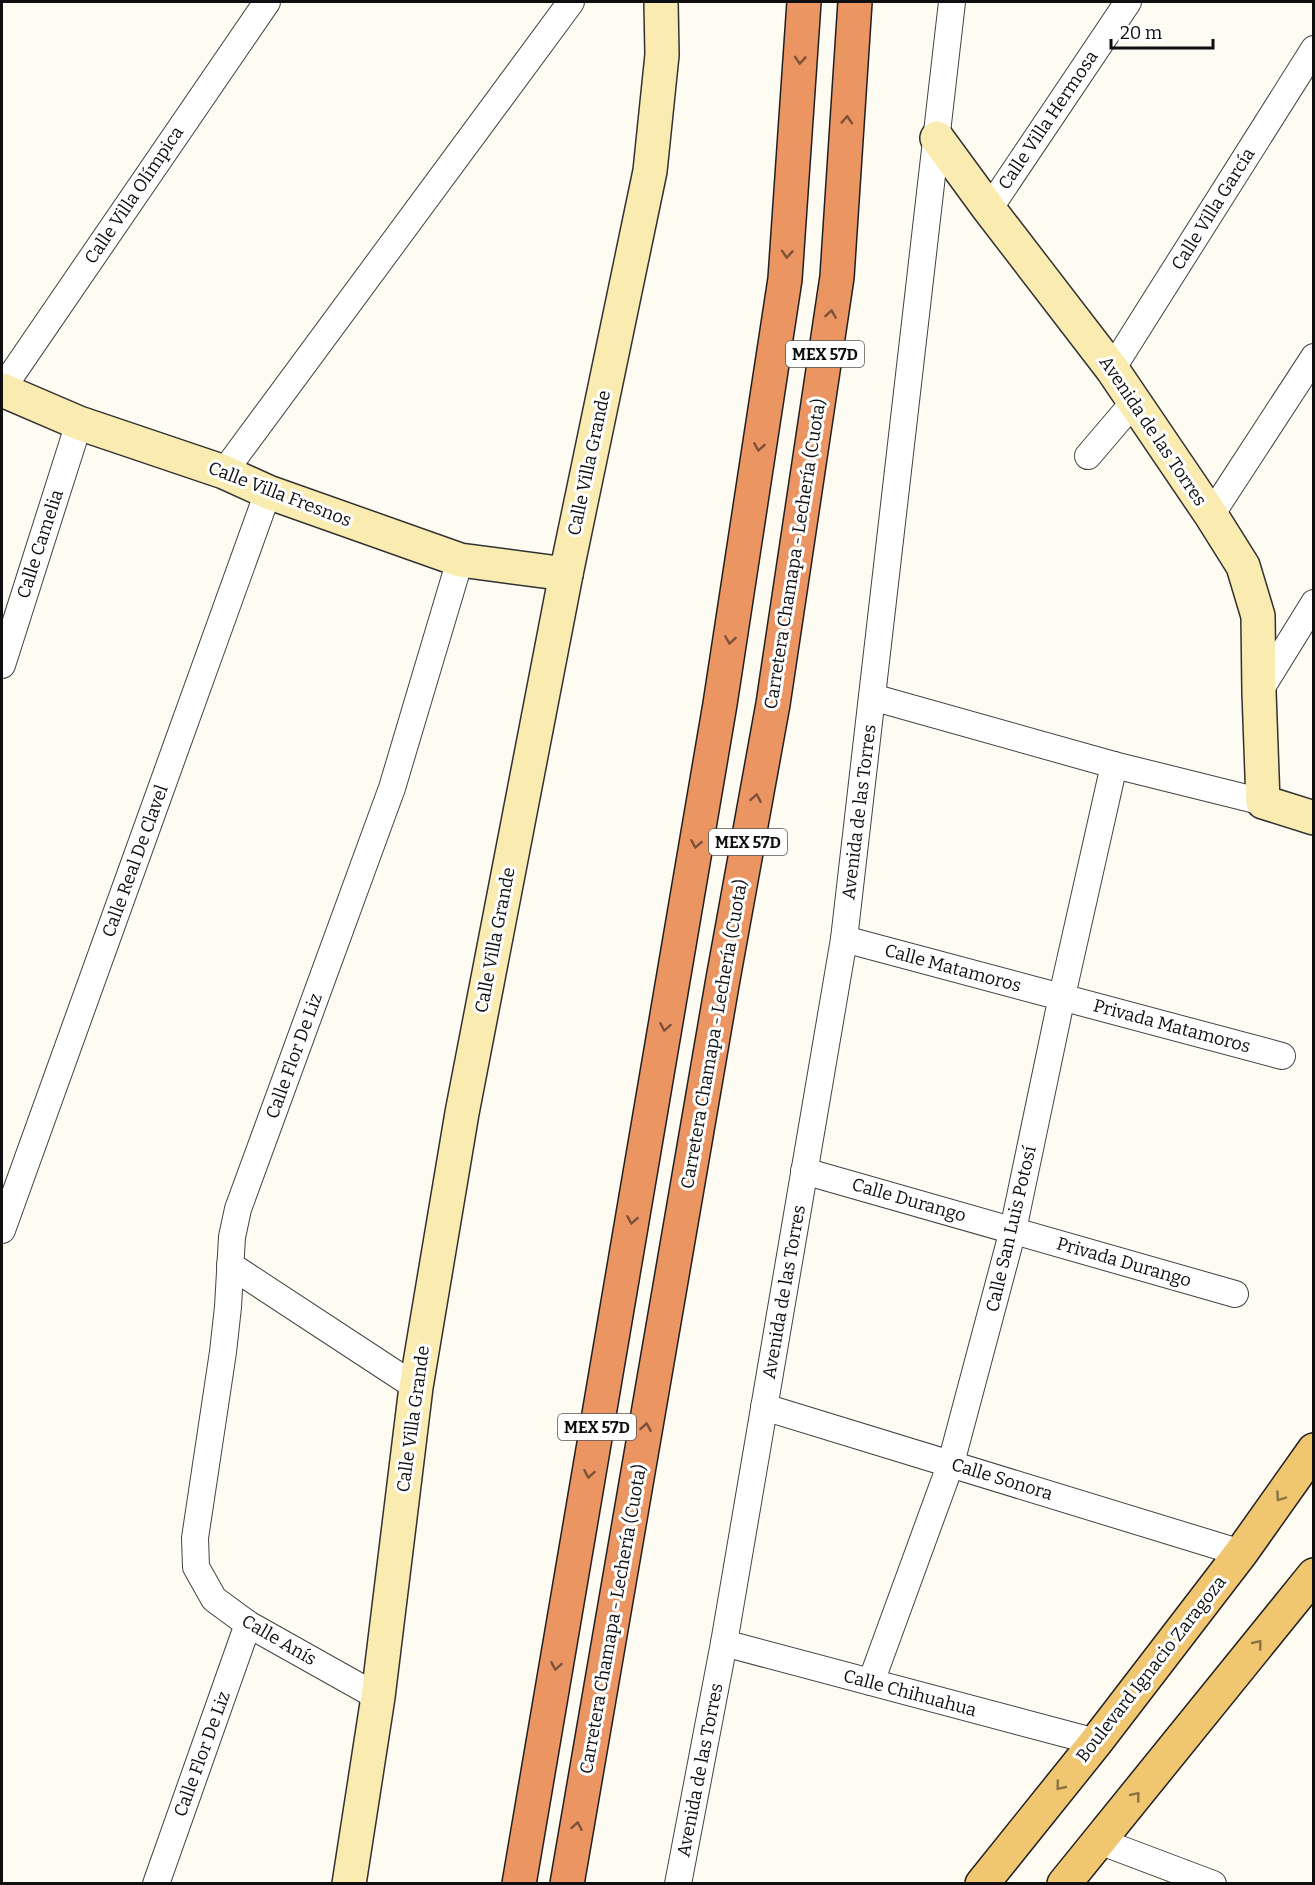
<svg xmlns="http://www.w3.org/2000/svg" width="1315" height="1885" font-family="Bitter,serif">
  <rect width="100%" height="100%" fill="#fefbf2"/>
  <g fill="none" stroke-linecap="round" stroke-linejoin="round">
    <defs>
      <g id="street">
        <polyline points="989,209 1128,2"/>
        <polyline points="1112,369 1314,49"/>
        <polyline points="2,389 267,2"/>
        <polyline points="1088,456 1134,402"/>
        <polyline points="224,472 571,2"/>
        <polyline points="1211,515 1314,357"/>
        <polyline points="2,665 79,423"/>
        <polyline points="1259,692 1314,603"/>
        <polyline points="872,697 1114,765 1263,802"/>
        <polyline points="844,939 1282,1056"/>
        <polyline points="804,1171 1235,1294"/>
        <polyline points="2,1230 268,492"/>
        <polyline points="230,1265 416,1387"/>
        <polyline points="764,1407 1241,1553"/>
        <polyline points="724,1643 1096,1742"/>
        <polyline points="871,1682 951,1463 1013,1230 1062,996 1114,765"/>
        <polyline points="378,1697 248,1624 214,1599 196,1567 195,1538 223,1352 228,1307 232,1237 238,1209 392,788 460,560"/>
        <polyline points="1099,1841 1213,1884"/>
        <polyline points="156,1884 248,1624"/>
        <polyline points="678,1884 724,1643 844,939 952,2"/>
      </g>
      <g id="secondary">
        <polyline points="937,138 989,209 1112,369 1211,515 1243,566 1258,616 1259,692 1263,802 1314,818"/>
        <polyline points="2,390 79,423 224,472 268,492 460,560 566,574"/>
        <polyline points="349,1884 378,1697 416,1387 462,1113 566,574 650,171 662,55 661,2"/>
      </g>
      <g id="primary">
        <polyline points="982,1884 1096,1742 1241,1553 1314,1450"/>
        <polyline points="1064,1884 1314,1575"/>
      </g>
      <g id="highway">
        <polyline points="519,1884 720,704 785,279 804,2"/>
        <polyline points="567,1884 723,979 773,704 837,277 855,2"/>
      </g>
    </defs>
    <use href="#street" stroke="#424242" stroke-width="28"/>
    <use href="#secondary" stroke="#313131" stroke-width="36"/>
    <use href="#primary" stroke="#202020" stroke-width="36"/>
    <use href="#highway" stroke="#202020" stroke-width="36"/>
    <use href="#street" stroke="#fff" stroke-width="26"/>
    <use href="#secondary" stroke="#faebb1" stroke-width="33"/>
    <use href="#primary" stroke="#f0c670" stroke-width="33"/>
    <use href="#highway" stroke="#eb9563" stroke-width="33"/>
  </g>
  <defs><path id="oneway-chevron" d="M-2-3.5L2.5 0L-2 3.5" fill="none" stroke-width="1.6" stroke-linecap="round" stroke-linejoin="round" transform="scale(1.5)"/></defs>
  <g stroke="#7d5239">
    <use href="#oneway-chevron" transform="translate(800 60) rotate(94)"/>
    <use href="#oneway-chevron" transform="translate(847 120) rotate(-86)"/>
    <use href="#oneway-chevron" transform="translate(787 254) rotate(94)"/>
    <use href="#oneway-chevron" transform="translate(831 314) rotate(-81)"/>
    <use href="#oneway-chevron" transform="translate(759 447) rotate(99)"/>
    <use href="#oneway-chevron" transform="translate(730 640) rotate(99)"/>
    <use href="#oneway-chevron" transform="translate(756 798) rotate(-80)"/>
    <use href="#oneway-chevron" transform="translate(696 844) rotate(100)"/>
    <use href="#oneway-chevron" transform="translate(665 1027) rotate(100)"/>
    <use href="#oneway-chevron" transform="translate(632 1220) rotate(100)"/>
    <use href="#oneway-chevron" transform="translate(646 1427) rotate(-80)"/>
    <use href="#oneway-chevron" transform="translate(589 1474) rotate(100)"/>
    <use href="#oneway-chevron" transform="translate(556 1666) rotate(100)"/>
    <use href="#oneway-chevron" transform="translate(577 1826) rotate(-80)"/>
  </g>
  <g stroke="#8b7444">
    <use href="#oneway-chevron" transform="translate(1280 1497) rotate(125)"/>
    <use href="#oneway-chevron" transform="translate(1258 1644) rotate(-51)"/>
    <use href="#oneway-chevron" transform="translate(1060 1786) rotate(129)"/>
    <use href="#oneway-chevron" transform="translate(1136 1796) rotate(-51)"/>
  </g>
  <g text-anchor="middle" stroke-width="6" stroke-linejoin="round" paint-order="stroke">
    <g fill="#fff" stroke="#575757" stroke-width="1.5">
      <rect x="786" y="341" width="78" height="26" rx="4.5"/>
      <rect x="709" y="829" width="78" height="26" rx="4.5"/>
      <rect x="558" y="1414" width="78" height="26" rx="4.5"/>
    </g>
    <g font-size="16" font-weight="bold" fill="#0f0f0f">
      <text x="825" y="360">MEX 57D</text>
      <text x="748" y="848">MEX 57D</text>
      <text x="597" y="1433">MEX 57D</text>
    </g>
    <g font-size="18" fill="#0f0f0f" stroke="#fff">
      <text transform="translate(1048 120) rotate(-56)" y="6">Calle Villa Hermosa</text>
      <text transform="translate(134 195) rotate(-56)" y="6">Calle Villa Olímpica</text>
      <text transform="translate(1213 209) rotate(-58)" y="6">Calle Villa García</text>
      <text transform="translate(1153 431) rotate(56)" y="6">Avenida de las Torres</text>
      <text transform="translate(589 463) rotate(-78)" y="6">Calle Villa Grande</text>
      <text transform="translate(280 494) rotate(21)" y="6">Calle Villa Fresnos</text>
      <text transform="translate(40 544) rotate(-72)" y="6">Calle Camelia</text>
      <text transform="translate(795 554) rotate(-81)" y="6">Carretera Chamapa - Lechería (Cuota)</text>
      <text transform="translate(859 812) rotate(-83)" y="6">Avenida de las Torres</text>
      <text transform="translate(135 861) rotate(-70)" y="6">Calle Real De Clavel</text>
      <text transform="translate(495 940) rotate(-79)" y="6">Calle Villa Grande</text>
      <text transform="translate(953 968) rotate(15)" y="6">Calle Matamoros</text>
      <text transform="translate(1172 1026) rotate(15)" y="6">Privada Matamoros</text>
      <text transform="translate(714 1034) rotate(-80)" y="6">Carretera Chamapa - Lechería (Cuota)</text>
      <text transform="translate(294 1056) rotate(-70)" y="6">Calle Flor De Liz</text>
      <text transform="translate(909 1200) rotate(16)" y="6">Calle Durango</text>
      <text transform="translate(1011 1229) rotate(-77)" y="6">Calle San Luis Potosí</text>
      <text transform="translate(1124 1262) rotate(16)" y="6">Privada Durango</text>
      <text transform="translate(784 1292) rotate(-80)" y="6">Avenida de las Torres</text>
      <text transform="translate(413 1419) rotate(-82)" y="6">Calle Villa Grande</text>
      <text transform="translate(1002 1479) rotate(17)" y="6">Calle Sonora</text>
      <text transform="translate(613 1619) rotate(-80)" y="6">Carretera Chamapa - Lechería (Cuota)</text>
      <text transform="translate(279 1640) rotate(30)" y="6">Calle Anís</text>
      <text transform="translate(1151 1669) rotate(-52)" y="6">Boulevard Ignacio Zaragoza</text>
      <text transform="translate(910 1693) rotate(15)" y="6">Calle Chihuahua</text>
      <text transform="translate(202 1754) rotate(-70)" y="6">Calle Flor De Liz</text>
      <text transform="translate(700 1770) rotate(-79)" y="6">Avenida de las Torres</text>
    </g>
  </g>
  <rect width="1315" height="1885" fill="none" stroke="#0f0f0f" stroke-width="6"/>
  <path d="M1111 39v9h102v-9" fill="none" stroke="#0f0f0f" stroke-width="3"/>
  <text x="1120" y="39" font-size="18" fill="#0f0f0f" stroke="#ffffff" stroke-width="4.5" paint-order="stroke">20 m</text>
</svg>
